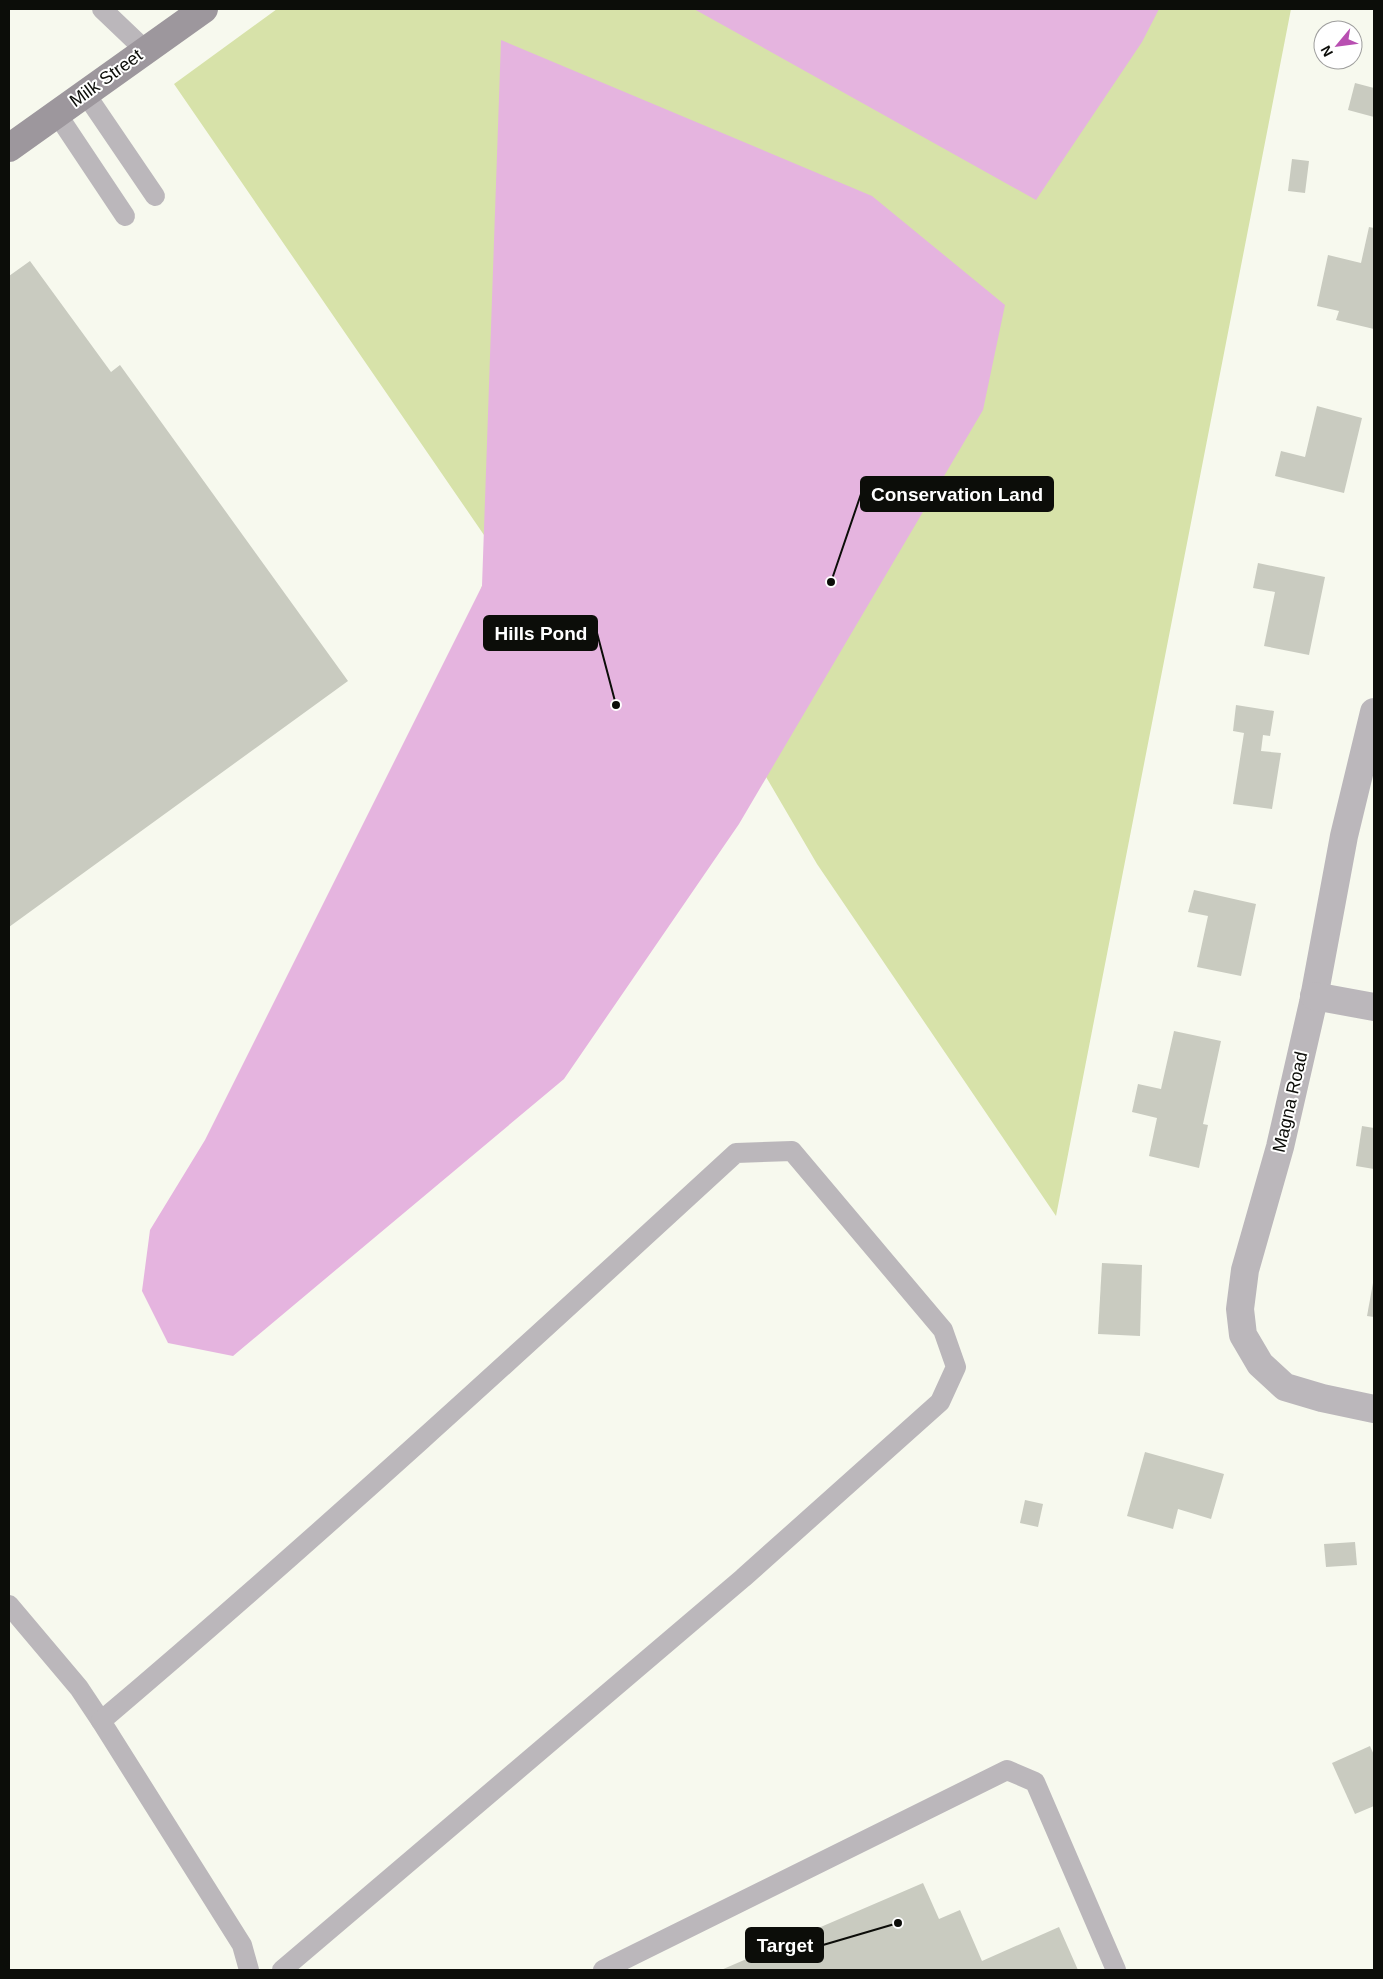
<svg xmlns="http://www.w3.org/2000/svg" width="1383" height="1979" font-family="Arial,sans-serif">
  <rect width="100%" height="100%" fill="#f7f9ee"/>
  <polygon fill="#d7e2a9" points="277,9 1291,9 1056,1216 817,864 752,753 448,677 495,551 174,84"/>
  <g fill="#e5b4df">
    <polygon points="694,9 1159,9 1142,42 1036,200"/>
    <polygon points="501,40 872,196 1005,305 983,410 739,824 564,1079 233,1356 168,1343 142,1291 150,1230 205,1140 482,586"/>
  </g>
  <g fill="#c9cbc0">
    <polygon points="1355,83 1374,88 1374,117 1348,110"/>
    <polygon points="1292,159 1309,161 1305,193 1288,191"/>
    <polygon points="1369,227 1374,228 1374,329 1336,320 1339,311 1317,306 1328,255 1361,263"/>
    <polygon points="30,261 111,372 120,365 348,681 9,927 9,276"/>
    <polygon points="1317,406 1362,418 1344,493 1275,476 1281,451 1305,457"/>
    <polygon points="1258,563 1325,577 1309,655 1264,646 1275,592 1253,588"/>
    <polygon points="1236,705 1274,711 1270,736 1263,735 1261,751 1281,753 1272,809 1233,804 1244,733 1233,731"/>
    <polygon points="1194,890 1256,904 1241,976 1197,967 1208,916 1188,912"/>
    <polygon points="1174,1031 1221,1041 1203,1124 1208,1125 1199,1168 1149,1156 1157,1118 1132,1112 1138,1084 1161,1089"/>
    <polygon points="1362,1126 1374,1128 1374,1169 1356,1166"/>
    <polygon points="1102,1263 1142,1265 1140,1336 1098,1334"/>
    <polygon points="1373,1283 1374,1283 1374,1317 1367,1316"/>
    <polygon points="1145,1452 1224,1474 1211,1519 1178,1509 1173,1529 1127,1516"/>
    <polygon points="1025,1500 1043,1504 1038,1527 1020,1523"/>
    <polygon points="1355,1542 1357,1565 1326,1567 1324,1544"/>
    <polygon points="1370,1746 1374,1755 1374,1806 1355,1814 1332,1763"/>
    <polygon points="923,1883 939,1919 960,1910 982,1961 1059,1927 1078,1970 721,1970"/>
  </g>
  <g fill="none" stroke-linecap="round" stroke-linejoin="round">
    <g stroke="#bbb7bb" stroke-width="20">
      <polyline points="102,9 145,50"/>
      <polyline points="85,93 155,196"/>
      <polyline points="57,114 125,216"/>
      <polyline points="9,1605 79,1688 101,1721"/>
      <path d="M 249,1970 L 242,1945 L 101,1721 C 318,1537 527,1345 736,1153 L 792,1151 L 943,1330 L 956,1367 L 940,1402 L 743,1578 L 282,1970"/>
      <polyline points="603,1970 1007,1770 1035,1782 1116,1970"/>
    </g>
    <g stroke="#bbb7bb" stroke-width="28">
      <polyline points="1374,712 1344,836 1313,1003 1280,1147 1245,1270 1240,1309 1243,1335 1260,1364 1285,1387 1322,1398 1374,1409"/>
      <polyline points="1314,996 1374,1007"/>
    </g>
    <polyline stroke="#9d979d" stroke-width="28" points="9,148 204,9"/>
  </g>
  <g text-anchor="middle" stroke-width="4" stroke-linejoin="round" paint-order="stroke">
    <g font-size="18" fill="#0c0d09" stroke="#fff">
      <text transform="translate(106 78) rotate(-36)" y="6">Milk Street</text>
      <text transform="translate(1290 1102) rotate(-77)" y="6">Magna Road</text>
    </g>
  </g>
  <path fill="none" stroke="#0c0d09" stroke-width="2" d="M831 582L861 494M616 705L597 633M898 1923L823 1945"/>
  <g fill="#0c0d09" stroke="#fff" stroke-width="2">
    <circle cx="831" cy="582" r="5"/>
    <circle cx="616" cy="705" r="5"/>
    <circle cx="898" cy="1923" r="5"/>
  </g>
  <g fill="#0c0d09" stroke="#0c0d09" stroke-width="2">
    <rect x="861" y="477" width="192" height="34" rx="5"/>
    <rect x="484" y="616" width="113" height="34" rx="5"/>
    <rect x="746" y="1928" width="77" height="34" rx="5"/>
  </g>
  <g font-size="19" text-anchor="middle" font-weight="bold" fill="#fff">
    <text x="957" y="501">Conservation Land</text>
    <text x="541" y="640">Hills Pond</text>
    <text x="785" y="1952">Target</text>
  </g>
  <rect width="1383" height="1979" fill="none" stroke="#0c0d09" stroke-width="20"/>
  <g transform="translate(1338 45) rotate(241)"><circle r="24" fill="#ffffff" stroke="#9e9e9d"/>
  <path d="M0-4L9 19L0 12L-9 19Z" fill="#b84fb1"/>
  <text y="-8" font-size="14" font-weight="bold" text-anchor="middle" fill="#0c0d09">N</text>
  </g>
</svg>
